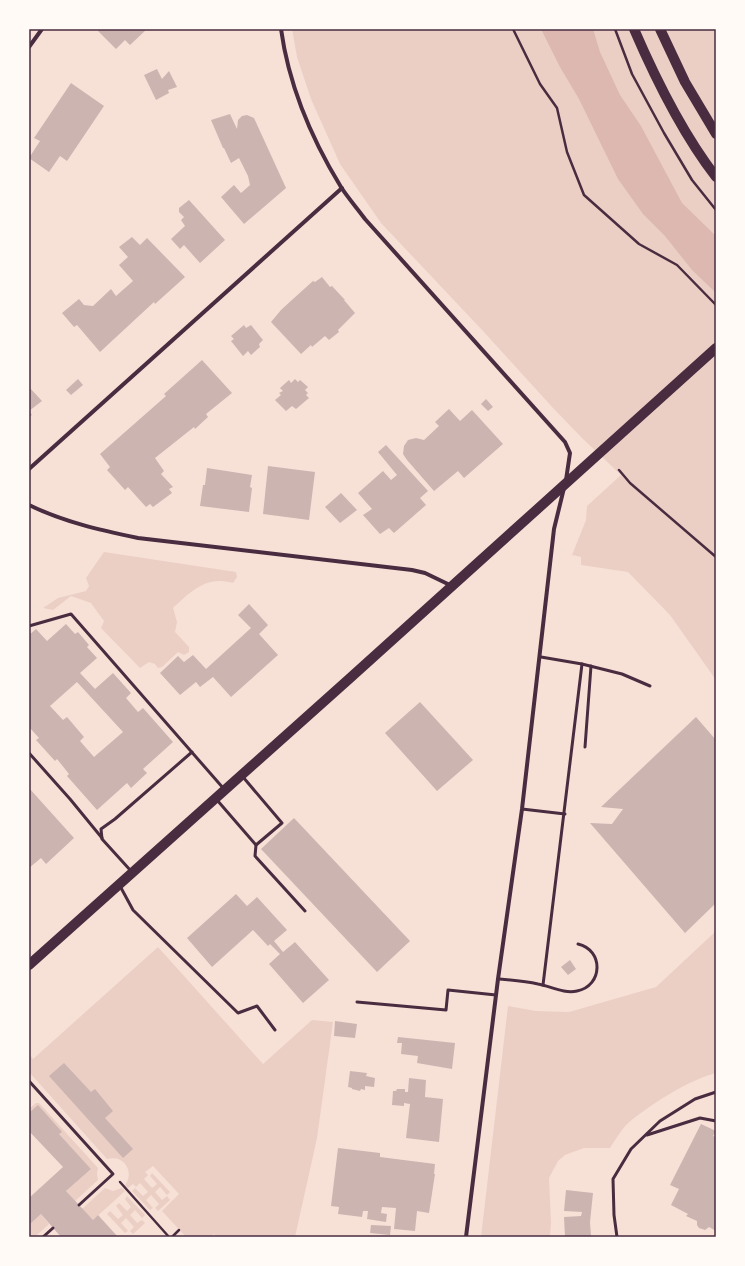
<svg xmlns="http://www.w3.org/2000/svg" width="745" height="1266" font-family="'DejaVu Sans',sans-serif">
  <rect width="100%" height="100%" fill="#f7e1d7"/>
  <g fill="#ebcfc5">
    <polygon points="292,29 716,29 716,680 670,615 628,572 581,565 581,557 572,555 586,520 587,506 621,475 582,438 553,408 483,331 381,223 340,164 311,99 297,57"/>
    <path d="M 104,552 L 236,572 L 237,577 L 233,583 C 229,582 225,581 221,581 C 201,580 186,596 173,608 L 177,622 L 175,632 L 189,647 L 189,652 L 184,655 L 178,652 L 162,667 L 158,668 L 155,664 L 149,662 L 140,668 L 101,628 L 104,621 L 91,603 L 71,596 L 53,610 L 43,608 L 58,598 L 86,591 L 89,586 L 86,578 Z"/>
    <path d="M 716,931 L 716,1073 C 690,1079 646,1107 626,1125 C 620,1132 615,1140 610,1148 L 584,1148 L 565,1155 L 558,1161 L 549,1178 L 551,1223 L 550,1237 L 481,1237 L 508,1006 L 536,1011 L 569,1012 L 656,987 Z"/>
    <path d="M 158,947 L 263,1064 L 312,1020 L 333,1022 L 317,1138 L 295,1237 L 217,1237 L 214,1234 L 210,1237 L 186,1237 L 162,1211 L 179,1194 L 153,1166 L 145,1172 L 148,1175 L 144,1179 L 152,1188 L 157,1184 L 150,1176 L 152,1173 L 170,1192 L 167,1195 L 160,1187 L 155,1192 L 162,1200 L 167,1196 L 170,1200 L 158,1211 L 155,1208 L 159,1204 L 151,1195 L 146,1200 L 153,1208 L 150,1210 L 132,1191 L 135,1188 L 143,1196 L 148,1192 L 140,1183 L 136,1187 L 133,1184 L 128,1188 L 125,1185 C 135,1172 124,1154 107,1159 L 29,1072 L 29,1056 L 30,1055 L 33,1059 Z"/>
    <polygon points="36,1103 39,1103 98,1168 97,1173 98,1180 75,1201 66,1191 91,1169 59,1134 29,1113 29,1109"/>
    <polygon points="105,1188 113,1191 122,1188 125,1191 93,1220 82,1209"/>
    <polygon points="127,1196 145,1215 142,1218 135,1210 130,1215 137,1223 142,1220 145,1223 133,1234 130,1231 134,1227 126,1218 121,1223 128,1231 125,1233 107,1214 110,1211 118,1219 123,1215 116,1206 119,1203 127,1211 131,1207 125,1199"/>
    <polygon points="41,1214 49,1224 35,1237 29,1237 29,1225"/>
  </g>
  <polygon fill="#dcb8b0" points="541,29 593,29 600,52 620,95 641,126 682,203 716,236 716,293 692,270 665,236 643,214 618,179 579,99 560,67"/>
  <g fill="#ccb4b1" fill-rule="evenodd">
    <polygon points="100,29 147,29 130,45 125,40 116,49 98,31"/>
    <polygon points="157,69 162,79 169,71 177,87 168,90 169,93 156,100 144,75"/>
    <polygon points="71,83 104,106 67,161 60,156 49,172 29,158 40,141 34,138"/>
    <polygon points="230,114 237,129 238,120 242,116 247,115 254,118 286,188 244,224 221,197 234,185 241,193 250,185 248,176 239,158 231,163 224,148 223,148 211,120"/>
    <polygon points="189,200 225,240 200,263 184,245 180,249 171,239 185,226 181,220 184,217 179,212 179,208"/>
    <polygon points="132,237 140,245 147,238 185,277 155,304 154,302 100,352 77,325 74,327 62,313 79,299 84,305 93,306 111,289 116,296 133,281 119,265 128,257 119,247"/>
    <polygon points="322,277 330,287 332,286 345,300 344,300 355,313 338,330 339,332 329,340 325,336 312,347 311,345 301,354 271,322 281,310 293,299 313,281 315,282"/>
    <polygon points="244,325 246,328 251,325 263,340 259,344 260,347 251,355 248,351 243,356 231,341 234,339 231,336"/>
    <polygon points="202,360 232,393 206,414 208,417 195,429 194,427 155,458 164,471 161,474 173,487 169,489 172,493 153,507 150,504 146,507 128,487 125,490 107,470 110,467 100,454 166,396 164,394"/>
    <polygon points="78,379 83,385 71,395 66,390"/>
    <polygon points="295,379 298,382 300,380 308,387 305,390 308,393 306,395 309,398 296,409 292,406 286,411 275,400 281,395 279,393 283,391 280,388 289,380 291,383"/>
    <polygon points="29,387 42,401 29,411 32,415 29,417"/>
    <polygon points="486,399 493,407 488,411 481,404"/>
    <polygon points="449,409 460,421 472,410 503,444 464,478 458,471 434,491 407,460 403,454 404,446 408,440 416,438 424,440 439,426 435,422"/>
    <polygon points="386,445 428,491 420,498 426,505 394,533 389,528 380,534 363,515 372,509 358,493 383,471 391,480 397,475 378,452"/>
    <polygon points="268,466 315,472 309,520 263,514"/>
    <polygon points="207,468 252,475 250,487 252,488 249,512 200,506 203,485 205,485"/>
    <polygon points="341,493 357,510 340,523 325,507"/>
    <polygon points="249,604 268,625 259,634 278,655 231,697 213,677 200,687 196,682 180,695 160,673 178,656 184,662 193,655 206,669 251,628 238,615"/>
    <path d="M 66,624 L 75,634 L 78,632 L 89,645 L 87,647 L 97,658 L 80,673 L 95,689 L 113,673 L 131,693 L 126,698 L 138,712 L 143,708 L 173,742 L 143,769 L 147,773 L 131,788 L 127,783 L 97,810 L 67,776 L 69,774 L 57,759 L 55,761 L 36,740 L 39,738 L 29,727 L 29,635 L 36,629 L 47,641 ZM 77,682 L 123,732 L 94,757 L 80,741 L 84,737 L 67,717 L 63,720 L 50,706 Z"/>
    <polygon points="420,702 473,760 437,791 385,733"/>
    <polygon points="696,717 716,740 716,903 685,933 590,823 612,824 623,809 601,807"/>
    <polygon points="29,788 74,838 46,864 41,858 29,868"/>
    <polygon points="294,818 410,941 377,972 261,849"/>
    <polygon points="236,894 247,906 257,897 287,930 274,941 283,952 295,942 329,980 303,1003 269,964 280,954 270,944 268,946 253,930 212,967 187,938"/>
    <polygon points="570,960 576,969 568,975 561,967"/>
    <polygon points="335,1021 357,1024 355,1038 334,1036"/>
    <polygon points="398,1037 455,1043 452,1069 417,1063 418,1056 401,1054 402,1043 397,1043"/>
    <polygon points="64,1063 91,1092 95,1089 113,1111 105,1118 133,1149 123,1158 49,1076"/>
    <polygon points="350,1071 367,1073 366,1076 375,1078 374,1087 365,1086 365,1090 361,1089 360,1091 352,1089 352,1088 348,1087"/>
    <polygon points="409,1078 426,1080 425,1097 443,1099 439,1142 406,1138 410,1104 404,1103 404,1106 392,1105 393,1091 396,1091 397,1089 405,1089 405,1092 408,1092"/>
    <polygon points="38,1105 62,1132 59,1134 91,1169 66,1191 93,1220 98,1215 118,1237 61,1237 41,1214 29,1225 29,1198 63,1167 29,1131 29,1113"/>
    <polygon points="701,1124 716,1131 713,1136 716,1137 716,1231 709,1227 705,1230 699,1228 697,1225 697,1221 686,1216 688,1214 671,1205 679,1189 670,1185"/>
    <polygon points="338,1148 380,1153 380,1157 435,1164 434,1174 435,1174 429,1213 417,1211 415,1231 394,1229 396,1208 382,1207 381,1213 387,1214 386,1222 367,1219 368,1211 363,1211 362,1217 338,1214 339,1207 331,1206"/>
    <polygon points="566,1190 593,1193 590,1222 591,1237 565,1237 564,1217 581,1216 582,1212 564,1211"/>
    <polygon points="371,1225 391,1226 390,1235 370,1233"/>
  </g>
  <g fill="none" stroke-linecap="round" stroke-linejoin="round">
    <g stroke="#4a2c40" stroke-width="2.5">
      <polyline points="513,29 540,84 557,108 567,152 584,195 639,244 677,265 716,305"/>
      <polyline points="615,29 632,74 664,133 692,180 716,210"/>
      <polyline points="619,470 630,483 716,557"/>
      <polyline points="120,1182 169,1237"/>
      <polyline points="172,1237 179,1230"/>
    </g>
    <g stroke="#4a2c40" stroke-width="3">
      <polyline points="29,626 71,614 224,789"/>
      <polyline points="541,657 582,664 622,674 650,686"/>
      <polyline points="585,747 591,666"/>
      <polyline points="29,753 70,799 102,838"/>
      <polyline points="217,800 256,845 282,823 243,777"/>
      <polyline points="522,809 565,814"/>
      <polyline points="256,845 255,856 305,911"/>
      <polyline points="131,871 102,839 101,829 115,819 192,752"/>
      <polyline points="120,886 133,910 238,1013 257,1006 275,1030"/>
      <path d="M 498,979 C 511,980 525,981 538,984 C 550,986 564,994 577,991 C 603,986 604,950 578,944"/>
      <polyline points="543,985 582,664"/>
      <polyline points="357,1002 446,1010 448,990 496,995"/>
      <polyline points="29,1081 113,1174 79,1205"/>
      <polyline points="647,1135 700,1118 716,1121"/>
      <polyline points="43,1237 53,1228"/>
      <polyline points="617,1237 614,1215 613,1179 631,1149 660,1121 695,1099 716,1092"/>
    </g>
    <g stroke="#4a2c40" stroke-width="4">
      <path d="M 281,29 C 289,87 311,138 341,187 C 348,198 357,208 365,219 L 565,442 L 570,453 L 566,480"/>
      <polyline points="29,47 42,29"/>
      <polyline points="29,469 342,188"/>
      <path d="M 29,505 C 64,522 100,530 138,538 L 412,570 L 425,573 L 452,586"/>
      <polyline points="466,1237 498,979 522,809 554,529 564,488"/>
    </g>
    <g stroke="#4a2c40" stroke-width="10">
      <path d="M 634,29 C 656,80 682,133 716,177"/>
      <polyline points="660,29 685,82 716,134"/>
      <polyline points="29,965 349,679 716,348"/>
    </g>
  </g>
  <rect width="745" height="1266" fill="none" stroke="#fffaf5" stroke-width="60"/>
  <rect x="30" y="30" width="685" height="1206" fill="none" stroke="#4a2c40" stroke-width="1.5"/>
</svg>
